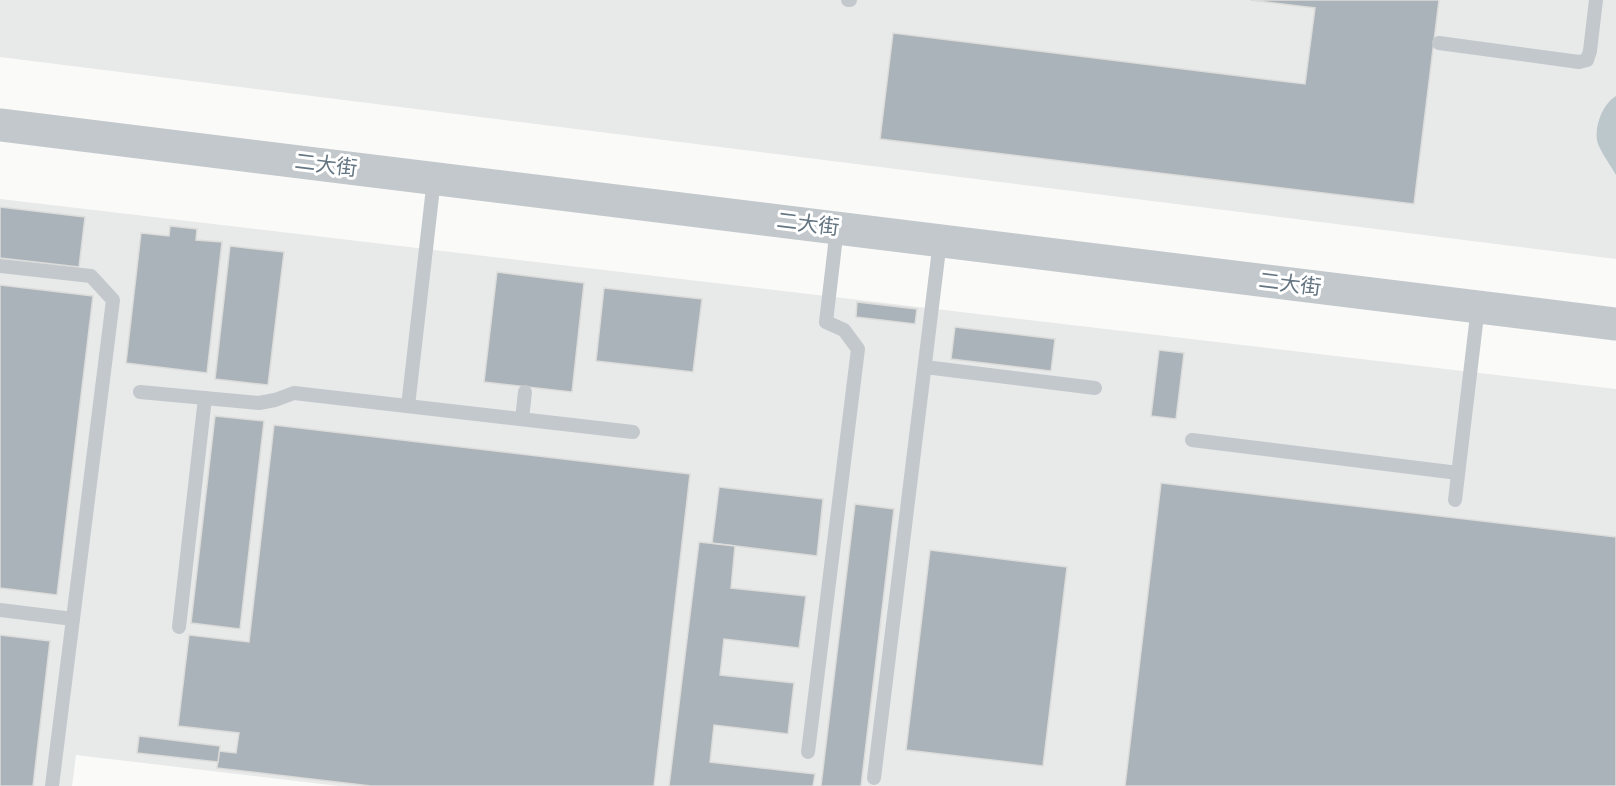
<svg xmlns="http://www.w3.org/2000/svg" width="1616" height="786" font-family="'Work Sans','Noto Sans SC',sans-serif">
  <rect width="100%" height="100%" fill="#fafaf8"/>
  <g fill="#e8e9e9">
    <polygon points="0,0 1616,0 1616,259 0,57"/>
    <polygon points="0,199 1616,389 1616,786 339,786 76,755 72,786 0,786"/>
  </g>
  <path fill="#bbc7cb" d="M 1616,96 L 1616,175 C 1611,166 1598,148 1597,140 C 1595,124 1603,104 1616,96 Z"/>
  <g fill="#aab3b9" stroke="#dcdcda" stroke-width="1.5">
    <polygon points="1250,0 1439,0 1414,204 880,139 893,33 1305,84 1315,8"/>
    <polygon points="0,207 85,217 79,267 0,258"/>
    <polygon points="170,226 197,229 196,240 222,242 207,373 126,363 141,233 169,236"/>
    <polygon points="230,246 284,252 268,385 215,379"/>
    <polygon points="497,272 584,283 572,392 484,382"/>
    <polygon points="0,285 93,296 57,595 0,588"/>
    <polygon points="604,288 702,299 693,372 596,361"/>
    <polygon points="857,302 917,309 915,324 856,317"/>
    <polygon points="955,327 1055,339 1051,371 951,359"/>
    <polygon points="1159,350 1184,353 1176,419 1151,416"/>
    <polygon points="215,416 264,421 240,629 191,623"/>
    <polygon points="274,425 690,474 654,786 371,786 217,768 219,751 236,753 239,733 178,726 189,635 249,642"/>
    <polygon points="1161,483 1616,537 1616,786 1125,786"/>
    <polygon points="719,487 823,499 817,556 712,543"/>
    <polygon points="855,504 894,509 861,786 821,786"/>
    <polygon points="699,542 735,546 731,588 806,596 799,648 724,639 720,675 794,683 788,734 714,725 710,762 815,774 813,786 669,786"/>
    <polygon points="930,550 1067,567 1043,766 906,750"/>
    <polygon points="0,635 50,641 33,786 0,786"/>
    <polygon points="139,736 220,746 218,762 137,753"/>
  </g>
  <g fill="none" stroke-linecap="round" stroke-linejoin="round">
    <g stroke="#c3c8cc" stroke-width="14">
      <polyline points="848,0 850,0"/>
      <polyline points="1439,43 1579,62 1587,60 1590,51 1596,0"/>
      <polyline points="0,266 91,276 113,300 52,786"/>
      <polyline points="925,367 1095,388"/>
      <polyline points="140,392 259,403 275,400 294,393 633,432"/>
      <polyline points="408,406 434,179"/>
      <polyline points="522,419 525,392"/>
      <polyline points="1192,440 1458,473"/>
      <polyline points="1455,500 1478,307"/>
      <polyline points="0,610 73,619"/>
      <polyline points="179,627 205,398"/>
      <polyline points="808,752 858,349 844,330 826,322 837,228"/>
      <polyline points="874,778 940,241"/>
    </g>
    <polyline stroke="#c3c8cc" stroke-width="33" points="0,125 1616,324"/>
  </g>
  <g text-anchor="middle" stroke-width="6" stroke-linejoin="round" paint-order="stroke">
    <g font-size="21" fill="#657683" stroke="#fff">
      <text transform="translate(326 165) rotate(7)" y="7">二大街</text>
      <text transform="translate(808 224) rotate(7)" y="7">二大街</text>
      <text transform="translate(1290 284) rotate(7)" y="7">二大街</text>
    </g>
  </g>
</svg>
